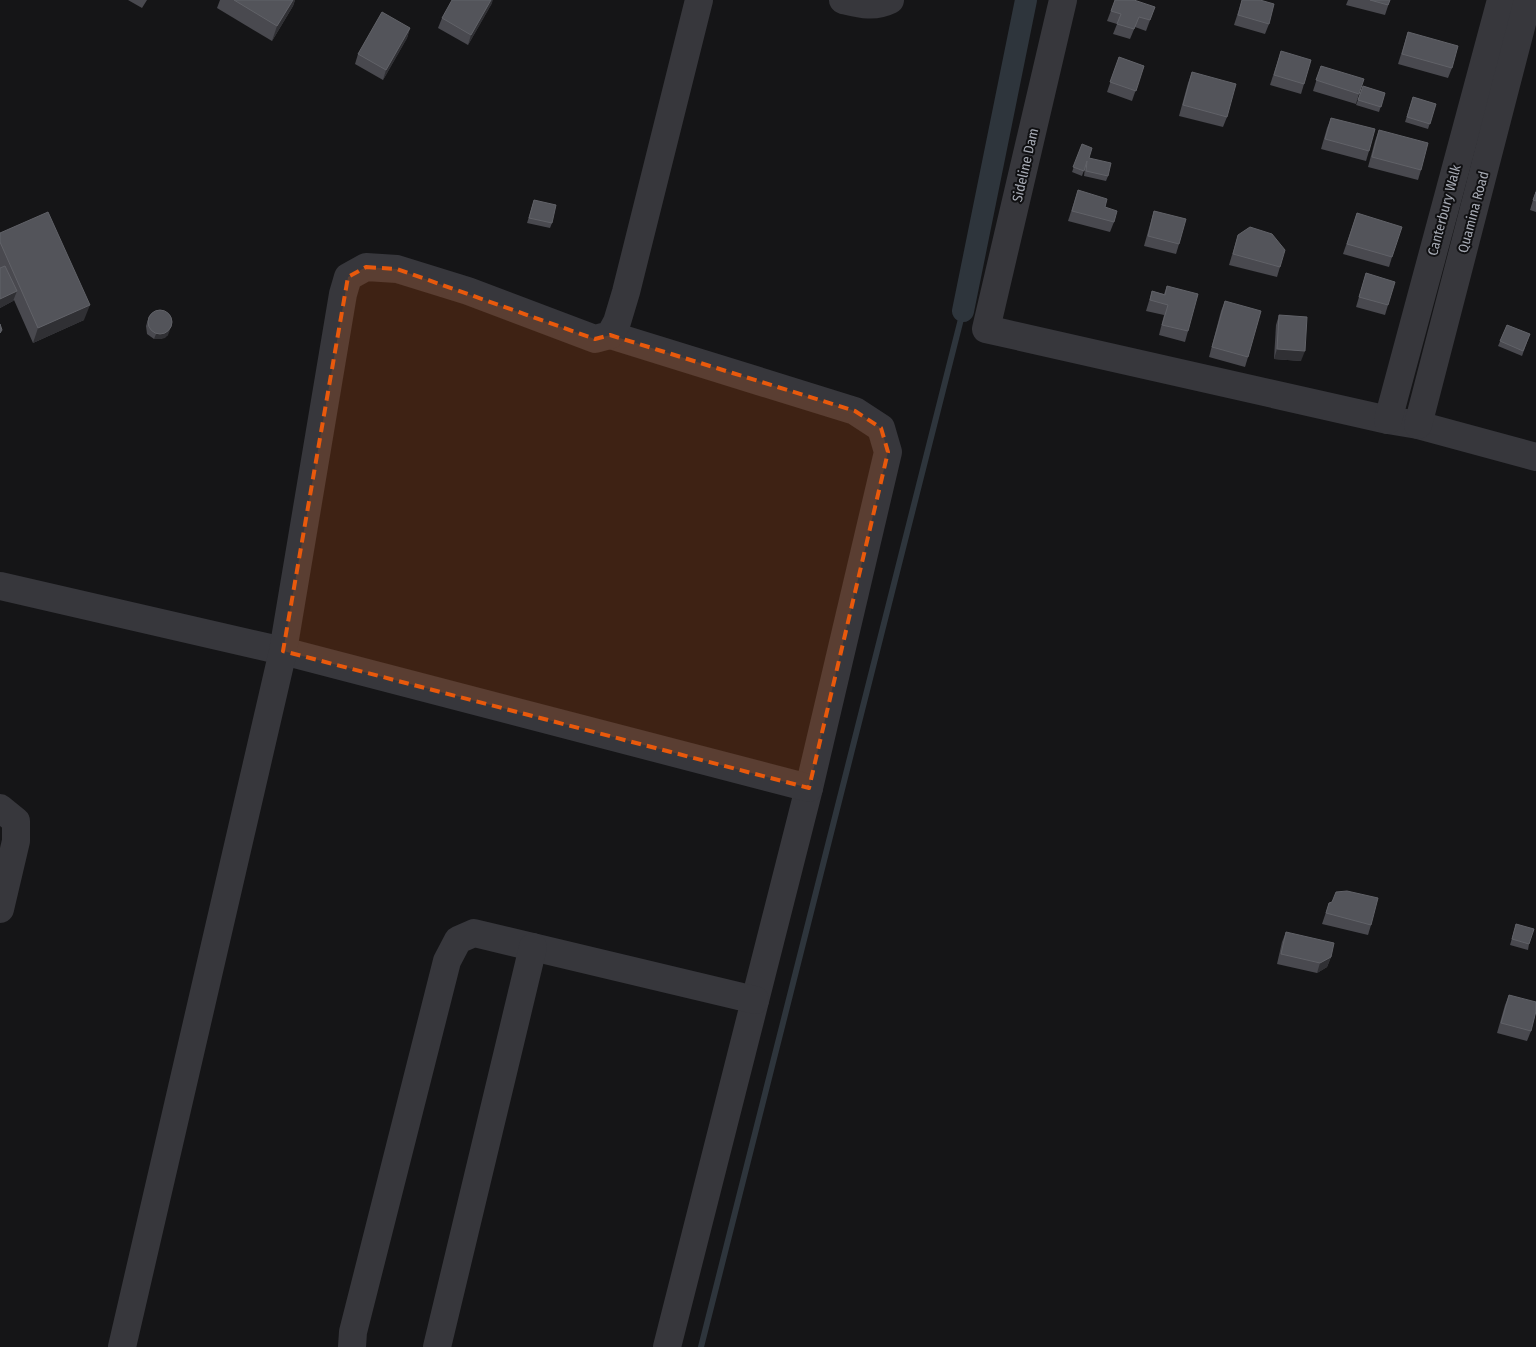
<svg xmlns="http://www.w3.org/2000/svg" width="1536" height="1347" font-family="'Fira Sans Condensed',sans-serif">
  <rect width="100%" height="100%" fill="#151517"/>
  <g fill="none" stroke-linecap="round" stroke-linejoin="round">
    <polyline stroke="#2e353c" stroke-width="6" points="701,1347 963,311"/>
    <polyline stroke="#2e353c" stroke-width="22" points="963,311 1026,0"/>
    <g stroke="#37373c" stroke-width="28">
      <path d="M 843,0 C 860,4 874,8 890,0"/>
      <polyline points="1063,0 986,329 1388,420 1418,425 1536,457"/>
      <polyline points="610,335 855,411 881,428 888,452 809,788 667,1347"/>
      <polyline points="1388,420 1501,0"/>
      <polyline points="1418,425 1528,0"/>
      <polyline points="0,586 283,651 809,788"/>
      <polyline points="0,808 16,821 16,841 0,909"/>
      <polyline points="122,1347 283,651 343,294 348,277 366,267 397,269 468,291 595,339 610,335 617,322 626,292 699,0"/>
      <polyline points="352,1347 353,1332 447,961 458,940 474,933 755,1000"/>
      <polyline points="437,1347 533,947"/>
    </g>
  </g>
  <g fill="#49494f">
    <polygon points="128,0 147,0 142,8"/>
    <polygon points="220,0 295,0 293,6 272,41 217,8"/>
    <polygon points="1115,0 1155,7 1146,31 1135,27 1130,39 1113,34 1117,24 1107,21"/>
    <polygon points="1242,0 1269,24 1265,34 1234,25"/>
    <polygon points="1348,0 1390,0 1385,15 1346,5"/>
    <polygon points="492,3 468,45 438,28 442,18"/>
    <polygon points="410,28 407,38 383,80 355,64 358,54"/>
    <polygon points="1408,32 1452,68 1448,78 1398,64"/>
    <polygon points="1281,51 1304,84 1301,94 1270,85"/>
    <polygon points="1119,57 1144,66 1132,101 1107,92"/>
    <polygon points="1321,66 1359,94 1356,104 1313,91"/>
    <polygon points="1192,72 1227,117 1223,127 1179,116 1188,83"/>
    <polygon points="1363,86 1385,93 1379,112 1356,105"/>
    <polygon points="1413,97 1436,104 1428,129 1405,122"/>
    <polygon points="1331,118 1369,151 1366,161 1321,149 1327,128"/>
    <polygon points="1379,130 1421,170 1418,180 1368,167 1375,141"/>
    <polygon points="1082,144 1089,158 1108,176 1106,181 1084,176 1085,167 1082,176 1072,172"/>
    <polygon points="1078,190 1105,207 1114,222 1110,232 1068,221"/>
    <polygon points="1536,190 1536,212 1530,210"/>
    <polygon points="534,200 552,223 550,228 527,223"/>
    <polygon points="1154,211 1179,244 1176,254 1144,246 1151,221"/>
    <polygon points="1357,213 1392,257 1389,267 1343,254"/>
    <polygon points="0,233 84,320 33,343 14,300 13,301 0,308"/>
    <polygon points="1238,235 1280,267 1277,277 1229,265"/>
    <polygon points="1366,273 1388,305 1385,315 1356,307"/>
    <polygon points="1167,286 1188,331 1185,342 1159,335 1164,315 1146,311 1152,291 1164,294"/>
    <polygon points="1225,301 1248,357 1245,367 1209,357 1221,311"/>
    <polygon points="1279,315 1301,361 1274,359 1276,325"/>
    <polygon points="149,316 168,335 161,339 154,339 147,334 146,326"/>
    <polygon points="1507,325 1530,334 1522,356 1498,346"/>
    <polygon points="1329,903 1371,925 1368,935 1322,924"/>
    <polygon points="1516,924 1529,944 1528,950 1510,945"/>
    <polygon points="1286,932 1331,957 1327,967 1317,973 1277,964 1282,942"/>
    <polygon points="1509,995 1531,1031 1527,1041 1497,1033 1505,1005"/>
  </g>
  <g fill="#303034">
    <polygon points="293,0 295,0 293,6 272,41 277,26"/>
    <polygon points="491,0 493,0 492,3 468,45 471,35"/>
    <polygon points="410,28 407,38 383,80 386,70"/>
    <polygon points="17,291 13,301 0,308 0,299"/>
    <polygon points="90,305 84,320 33,343 38,328"/>
    <polygon points="170,330 168,335 165,338 161,339 154,339 156,334"/>
    <polygon points="1277,349 1305,351 1301,361 1274,359"/>
    <polygon points="1331,957 1327,967 1317,973 1320,963"/>
  </g>
  <g fill="#53545a" stroke="#616268">
    <polygon points="234,0 293,0 277,26"/>
    <polygon points="452,0 491,0 471,35 442,18"/>
    <polygon points="1115,0 1134,0 1155,7 1150,20 1139,17 1134,29 1117,24 1121,14 1111,11"/>
    <polygon points="1242,0 1260,0 1274,4 1269,24 1238,15"/>
    <polygon points="1370,0 1390,0 1388,5"/>
    <polygon points="382,12 410,28 386,70 358,54"/>
    <polygon points="1408,32 1458,46 1452,68 1402,54"/>
    <polygon points="1281,51 1311,60 1304,84 1274,75"/>
    <polygon points="1119,57 1144,66 1136,91 1110,82"/>
    <polygon points="1321,66 1364,79 1359,94 1316,80"/>
    <polygon points="1192,72 1236,84 1227,117 1183,105"/>
    <polygon points="1363,86 1385,93 1381,107 1358,100"/>
    <polygon points="1413,97 1436,104 1430,124 1407,117"/>
    <polygon points="1331,118 1375,129 1369,151 1325,139"/>
    <polygon points="1379,130 1428,143 1421,170 1372,157"/>
    <polygon points="1082,144 1092,148 1089,158 1111,163 1108,176 1086,171 1087,161 1084,171 1073,167"/>
    <polygon points="1078,190 1107,199 1105,207 1117,211 1114,222 1072,211"/>
    <polygon points="1536,192 1536,201 1533,200"/>
    <polygon points="534,200 556,205 552,223 529,218"/>
    <polygon points="1154,211 1186,219 1179,244 1148,236"/>
    <polygon points="48,212 90,305 38,328 0,242 0,233"/>
    <polygon points="1357,213 1402,227 1392,257 1347,244"/>
    <polygon points="1250,227 1272,234 1285,250 1280,267 1233,254 1238,235"/>
    <polygon points="5,266 17,291 0,299 0,268"/>
    <polygon points="1366,273 1395,282 1388,305 1359,297"/>
    <polygon points="1167,286 1198,294 1188,331 1162,325 1168,305 1150,300 1152,291 1165,295"/>
    <polygon points="1225,301 1261,311 1248,357 1212,347"/>
    <circle cx="160" cy="322" r="12"/>
    <polygon points="1279,315 1307,317 1305,351 1277,349"/>
    <polygon points="0,324 2,330 0,333"/>
    <polygon points="1507,325 1530,334 1523,351 1500,341"/>
    <polygon points="1347,891 1378,898 1371,925 1326,913 1329,903 1332,902 1336,892"/>
    <polygon points="1516,924 1534,929 1529,944 1512,939"/>
    <polygon points="1286,932 1334,943 1331,957 1320,963 1281,954"/>
    <polygon points="1509,995 1536,1002 1536,1011 1531,1031 1501,1023"/>
  </g>
  <path fill="#e8590c" fill-opacity="0.2" stroke="#e8590c" stroke-width="4" stroke-dasharray="10 6" stroke-linejoin="round" d="M 366,267 L 397,269 L 595,339 L 610,335 L 855,411 L 881,428 L 888,452 L 809,788 L 283,651 L 348,277 Z"/>
  <g text-anchor="middle" stroke-width="4" stroke-linejoin="round" paint-order="stroke">
    <g font-size="14" fill="#a8acb6" stroke="#101012">
      <text transform="translate(1025 165) rotate(-77)" y="5">Sideline Dam</text>
      <text transform="translate(1444 210) rotate(-75)" y="5">Canterbury Walk</text>
      <text transform="translate(1473 212) rotate(-75)" y="5">Quamina Road</text>
    </g>
  </g>
</svg>
